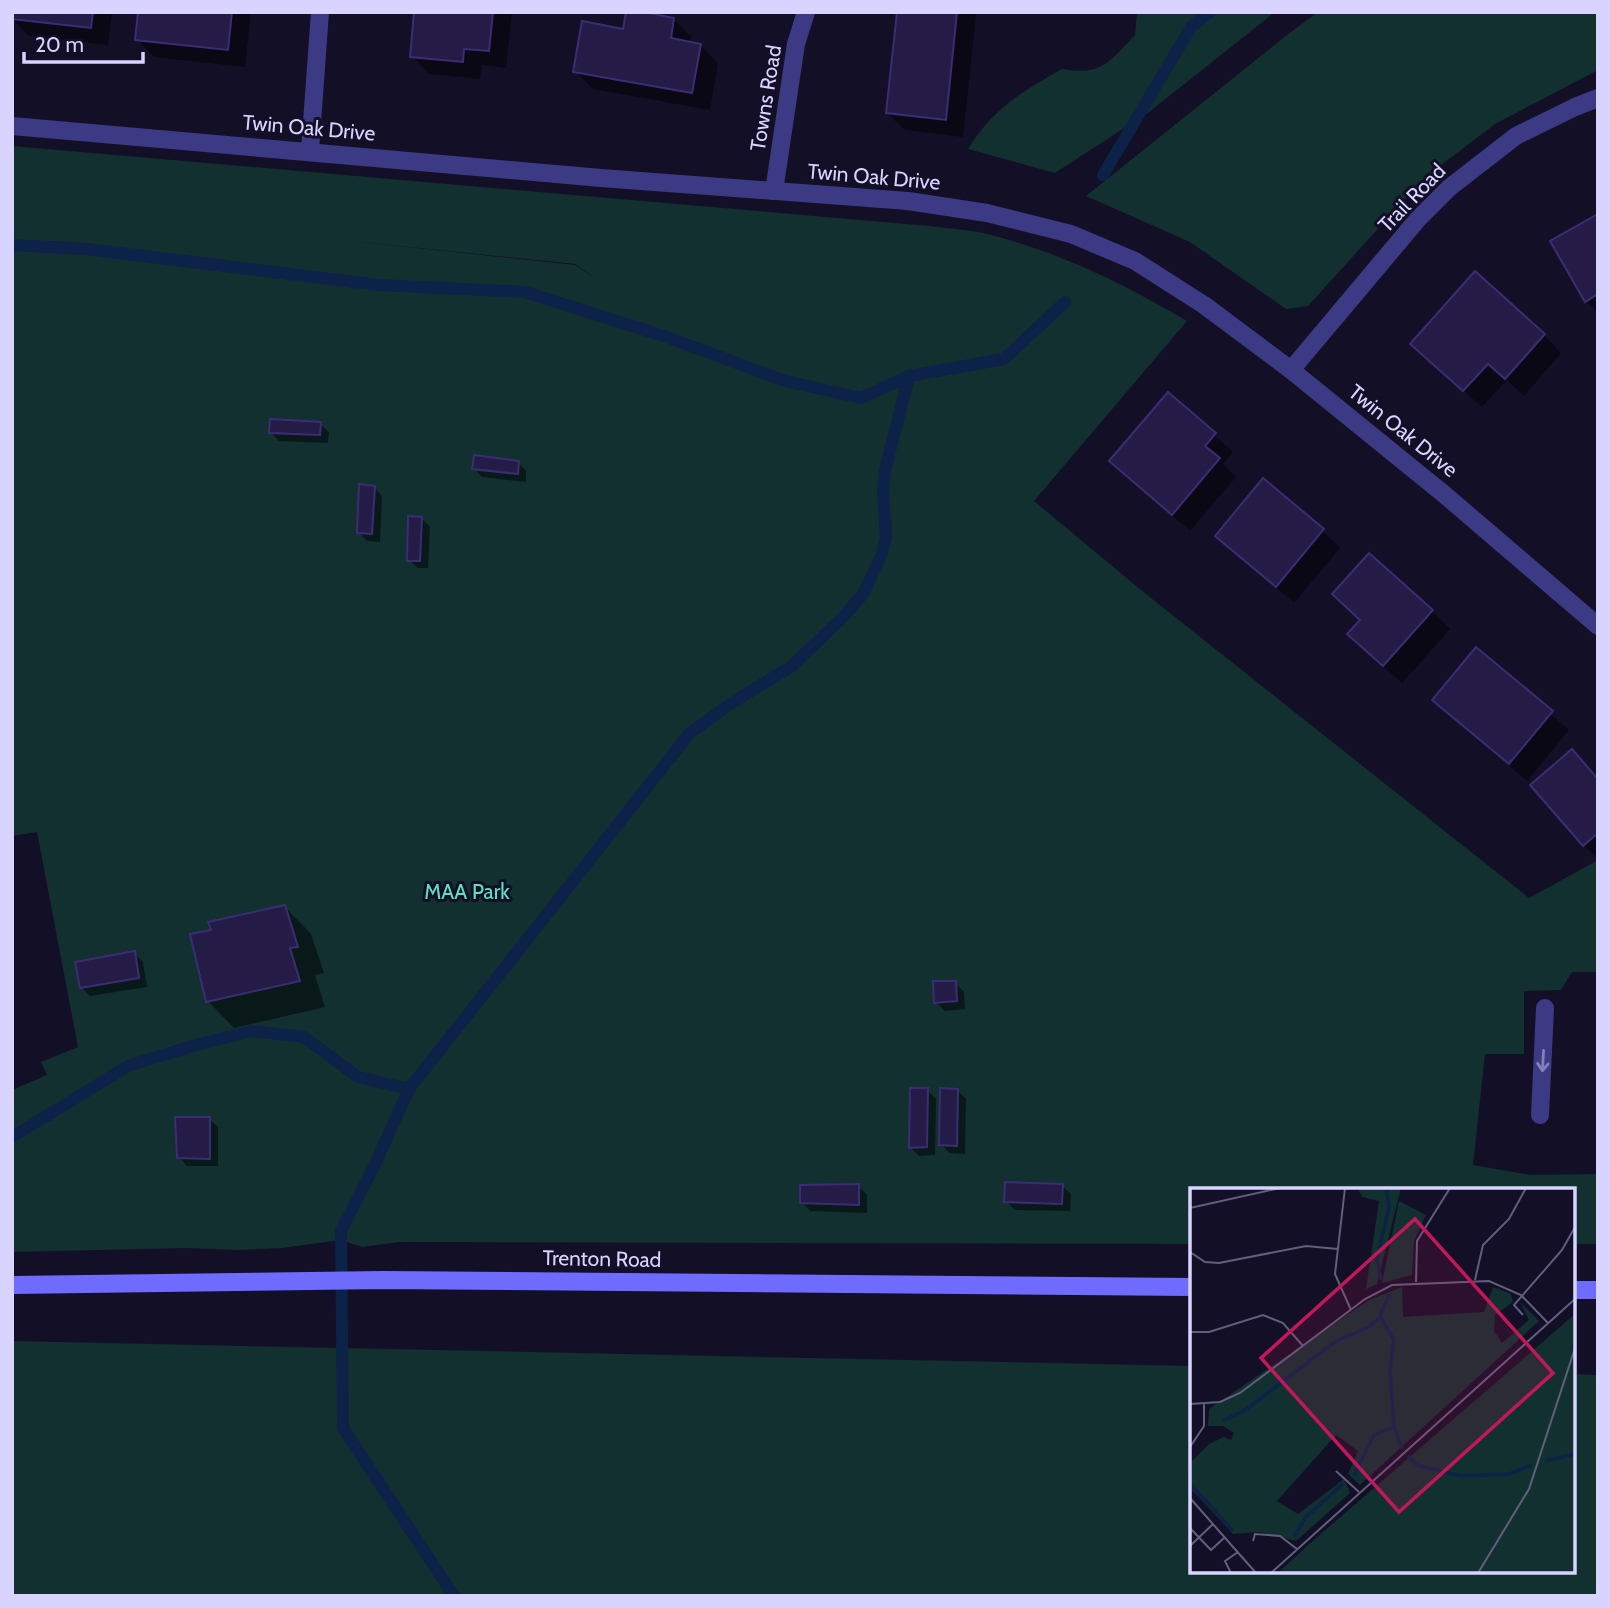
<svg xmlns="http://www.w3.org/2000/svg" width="1610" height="1608" font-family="Cabin,sans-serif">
  <rect width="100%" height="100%" fill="#130f26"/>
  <g fill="#12302f" fill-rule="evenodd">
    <path d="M 1137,12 L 1275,12 L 1149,112 L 1055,173 L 968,149 C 992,110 1022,91 1062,69 C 1102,76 1109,62 1135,35 Z"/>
    <polygon points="1318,12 1598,12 1598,70 1495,124 1424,178 1308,306 1286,309 1190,242 1086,196 1287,35"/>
    <path d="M 12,146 L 929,226 C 952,229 977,230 999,237 C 1065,255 1128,286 1187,321 L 1034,501 L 1141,590 L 1529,898 L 1598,860 L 1598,972 L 1572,972 L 1561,990 L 1524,991 L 1524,1054 L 1485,1054 L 1473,1165 L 1531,1175 L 1598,1174 L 1598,1244 L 1573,1244 L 1573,1190 L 1192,1190 L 1192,1244 L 399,1242 L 362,1247 L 341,1240 L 282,1248 L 239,1250 L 186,1248 L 12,1252 L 12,1090 L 47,1075 L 41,1062 L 78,1047 L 37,832 L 12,836 ZM 342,240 L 575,264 L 598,280 L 575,265 Z"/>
    <polygon points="12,1341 1192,1366 1192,1571 1573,1571 1573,1374 1598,1375 1598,1596 12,1596"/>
  </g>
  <g fill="#0007">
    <polygon points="12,12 112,12 108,45 29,36 12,19"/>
    <polygon points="140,12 251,12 245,67 154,57 137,39"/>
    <polygon points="416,12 512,12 506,68 482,65 480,79 429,74 412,56"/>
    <polygon points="898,12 974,12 976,15 963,137 905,130 887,113"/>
    <polygon points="674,19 691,37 690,43 700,45 718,63 710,110 593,89 575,71 624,31"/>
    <polygon points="1598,216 1598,312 1586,301"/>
    <polygon points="1544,335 1561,353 1524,396 1507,380 1482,407 1430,361"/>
    <polygon points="1168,395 1233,452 1223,464 1236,477 1190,531 1112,461"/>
    <polygon points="320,424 329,432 328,443 279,441 271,433"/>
    <polygon points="518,462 526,471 526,482 482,477 474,469"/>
    <polygon points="374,487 382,496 380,542 367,541 358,532"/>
    <polygon points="421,518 430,527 428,568 418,568 409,560"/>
    <polygon points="1323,531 1340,548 1294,603 1217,536"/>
    <polygon points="1432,611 1450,629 1402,683 1367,652 1362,621"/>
    <polygon points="1476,649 1569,730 1527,781 1434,700"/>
    <polygon points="1572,751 1598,779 1598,859 1584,845"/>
    <polygon points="285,907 311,934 324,973 315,975 325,1007 234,1028 208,1001 213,931"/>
    <polygon points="134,953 143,962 147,987 90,996 81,987"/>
    <polygon points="955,983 964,992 965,1009 945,1011 936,1002"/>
    <polygon points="927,1090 936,1099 935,1155 919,1156 911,1148"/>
    <polygon points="958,1091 966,1099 965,1154 949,1153 941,1144"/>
    <polygon points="209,1119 218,1127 218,1166 187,1166 179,1157"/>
    <polygon points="858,1186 867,1195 867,1213 810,1211 802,1202"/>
    <polygon points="1062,1186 1071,1194 1070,1211 1015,1210 1006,1201"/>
  </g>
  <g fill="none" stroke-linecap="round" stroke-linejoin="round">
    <g stroke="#0c2248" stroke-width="12">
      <polyline points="1103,175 1191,27 1210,12"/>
      <polyline points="12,245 87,249 379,285 525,292 664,336 785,381 861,398 909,376"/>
      <polyline points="12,1137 128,1066 189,1047 252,1031 304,1037 358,1077 409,1089"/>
      <polyline points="454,1596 343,1428 341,1231 376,1162 409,1089 689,734 730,704 792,666 843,617 863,594 882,554 886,537 883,493 885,470 909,376 1004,359 1065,302"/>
    </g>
  </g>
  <g fill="#241b47" stroke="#3b2d73" stroke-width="2">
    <polygon points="12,12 93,12 91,28 12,19"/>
    <polygon points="138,12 232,12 228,50 135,40"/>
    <polygon points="414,12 493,12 489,51 464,49 463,62 410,57"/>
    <polygon points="626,12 644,12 674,18 671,38 701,44 692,93 573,72 582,21 623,29"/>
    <polygon points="897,12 957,12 946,120 886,113"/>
    <polygon points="1598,214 1598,294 1585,302 1550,241"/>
    <polygon points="1475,271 1545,334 1505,379 1488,364 1463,391 1410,344"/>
    <polygon points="1168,392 1216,433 1205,446 1220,458 1172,515 1109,461"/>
    <polygon points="270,419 321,422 320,435 269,433"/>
    <polygon points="474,455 519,461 518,474 472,469"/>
    <polygon points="1263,478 1324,529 1276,587 1215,536"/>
    <polygon points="359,484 375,486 372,534 357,533"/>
    <polygon points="408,516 422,517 420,561 407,561"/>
    <polygon points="1369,553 1433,610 1383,666 1347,634 1360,620 1332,594"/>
    <polygon points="1476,647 1553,711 1509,764 1432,700"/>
    <polygon points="1572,749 1598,779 1598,833 1583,846 1530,785"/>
    <polygon points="285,905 298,947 290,948 300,981 206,1002 190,934 211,930 208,922"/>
    <polygon points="135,951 139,978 80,988 75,962"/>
    <polygon points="933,981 956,981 957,1001 934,1003"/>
    <polygon points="910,1088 928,1088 927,1147 909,1148"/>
    <polygon points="940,1088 958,1089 957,1146 939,1145"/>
    <polygon points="175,1117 210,1117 210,1159 177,1158"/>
    <polygon points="1005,1182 1063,1184 1062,1204 1004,1202"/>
    <polygon points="859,1184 859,1205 800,1203 800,1185"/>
  </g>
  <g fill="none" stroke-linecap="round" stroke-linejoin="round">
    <polyline stroke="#3d3a85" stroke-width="18" points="1540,1115 1545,1008"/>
    <g stroke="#3d3a85" stroke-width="18">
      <polyline points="12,126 601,178 908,201 987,213 1071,234 1135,261 1204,305 1291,370 1445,495 1598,626"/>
      <polyline points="310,150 320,12"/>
      <polyline points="774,191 796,44 806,12"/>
      <polyline points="1291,370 1418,219 1449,188 1516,136 1575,107 1598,98"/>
    </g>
    <g stroke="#6f6bff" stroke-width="18">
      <polyline points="12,1285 383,1280 1192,1287"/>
      <polyline points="1573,1290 1598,1290"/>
    </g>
  </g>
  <defs><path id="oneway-shaft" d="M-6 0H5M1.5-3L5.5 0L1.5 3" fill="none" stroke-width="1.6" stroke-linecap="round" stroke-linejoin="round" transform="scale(1.75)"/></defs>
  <use stroke="#837fbc" href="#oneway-shaft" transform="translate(1543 1061) rotate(93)"/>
  <g text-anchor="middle" stroke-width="6" stroke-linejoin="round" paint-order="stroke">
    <g font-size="21" fill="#d9d4ff" stroke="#130f26">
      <text transform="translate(766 98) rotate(-81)" y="7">Towns Road</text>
      <text transform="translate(309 128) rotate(5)" y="7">Twin Oak Drive</text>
      <text transform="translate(874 177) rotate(5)" y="7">Twin Oak Drive</text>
      <text transform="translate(1412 198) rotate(-46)" y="7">Trail Road</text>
      <text transform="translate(1403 431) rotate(39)" y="7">Twin Oak Drive</text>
      <text transform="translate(602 1259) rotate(1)" y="7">Trenton Road</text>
    </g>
    <g font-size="21" fill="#5fe0c0" stroke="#130f26">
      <text x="467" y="899">MAA Park</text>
    </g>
  </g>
  <g transform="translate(1190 1188)">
    <rect width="385" height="385" fill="#130f26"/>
    <path d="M 211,0 L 187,96 L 176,101 L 189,13 L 172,9 L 168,0 ZM 209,13 L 236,27 L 224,53 L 222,87 L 192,95 ZM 212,99 L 213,129 L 294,124 L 303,99 L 321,106 L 323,114 L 305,127 L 304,143 L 312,155 L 339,132 L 330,114 L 349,133 L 170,297 L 158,286 L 168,263 L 146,247 L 87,313 L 108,326 L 154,291 L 160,305 L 106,353 L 70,344 L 43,346 L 0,300 L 2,273 L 19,256 L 34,249 L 41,252 L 44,245 L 33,238 L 18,238 L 19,221 L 179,112 ZM 385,126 L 385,385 L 88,385 L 118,357 Z" fill="#12302f"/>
    <path fill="none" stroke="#0c2248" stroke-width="3.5" d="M 191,92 L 187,70 L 199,19 L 196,0M 199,107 L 190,128 L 204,152 L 200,181 L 204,239 L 212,261M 32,233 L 54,223 L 146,153 L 179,139 L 190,129M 218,268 L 227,277 L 270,288 L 319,286 L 342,277M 355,273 L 385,266M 164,287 L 184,247 L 203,239M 0,296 L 43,343M 104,348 L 116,329 L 153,296"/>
    <path fill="none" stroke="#625e7d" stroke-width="2" d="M 155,0 L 145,86 L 161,122M 0,20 L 90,0M 0,64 L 15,74 L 29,75 L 116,58 L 148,61M 285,92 L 293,57 L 319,31 L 336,0M 226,94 L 227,53 L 260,0M 333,127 L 324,117 L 372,62 L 385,39M 0,144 L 19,144 L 73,127 L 93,135 L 113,158M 0,216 L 30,214 L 50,205 L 175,111 L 202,97 L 299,93 L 331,107 L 358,135M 0,259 L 14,238 L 14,216M 146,283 L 169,304M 0,310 L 66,385M 0,340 L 21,362 L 35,349M 63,353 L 65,346 L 90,348 L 107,361M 0,358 L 23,336M 41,385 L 35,373 L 48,364M 81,385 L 385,111M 288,385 L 339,301 L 385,160"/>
    <path fill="#c2185b" fill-opacity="0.15" stroke="#c2185b" stroke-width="3.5" d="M 225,31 L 363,185 L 209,324 L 71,170 Z"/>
    <rect width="385" height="385" fill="none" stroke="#d9d4ff" stroke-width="3.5"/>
  </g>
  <rect width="1610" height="1608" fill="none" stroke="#d9d4ff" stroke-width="28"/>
  <path d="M24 52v10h119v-10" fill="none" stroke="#d9d4ff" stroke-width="3.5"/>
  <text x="35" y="52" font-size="21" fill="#d9d4ff" stroke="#130f26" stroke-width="5" paint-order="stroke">20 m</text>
</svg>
